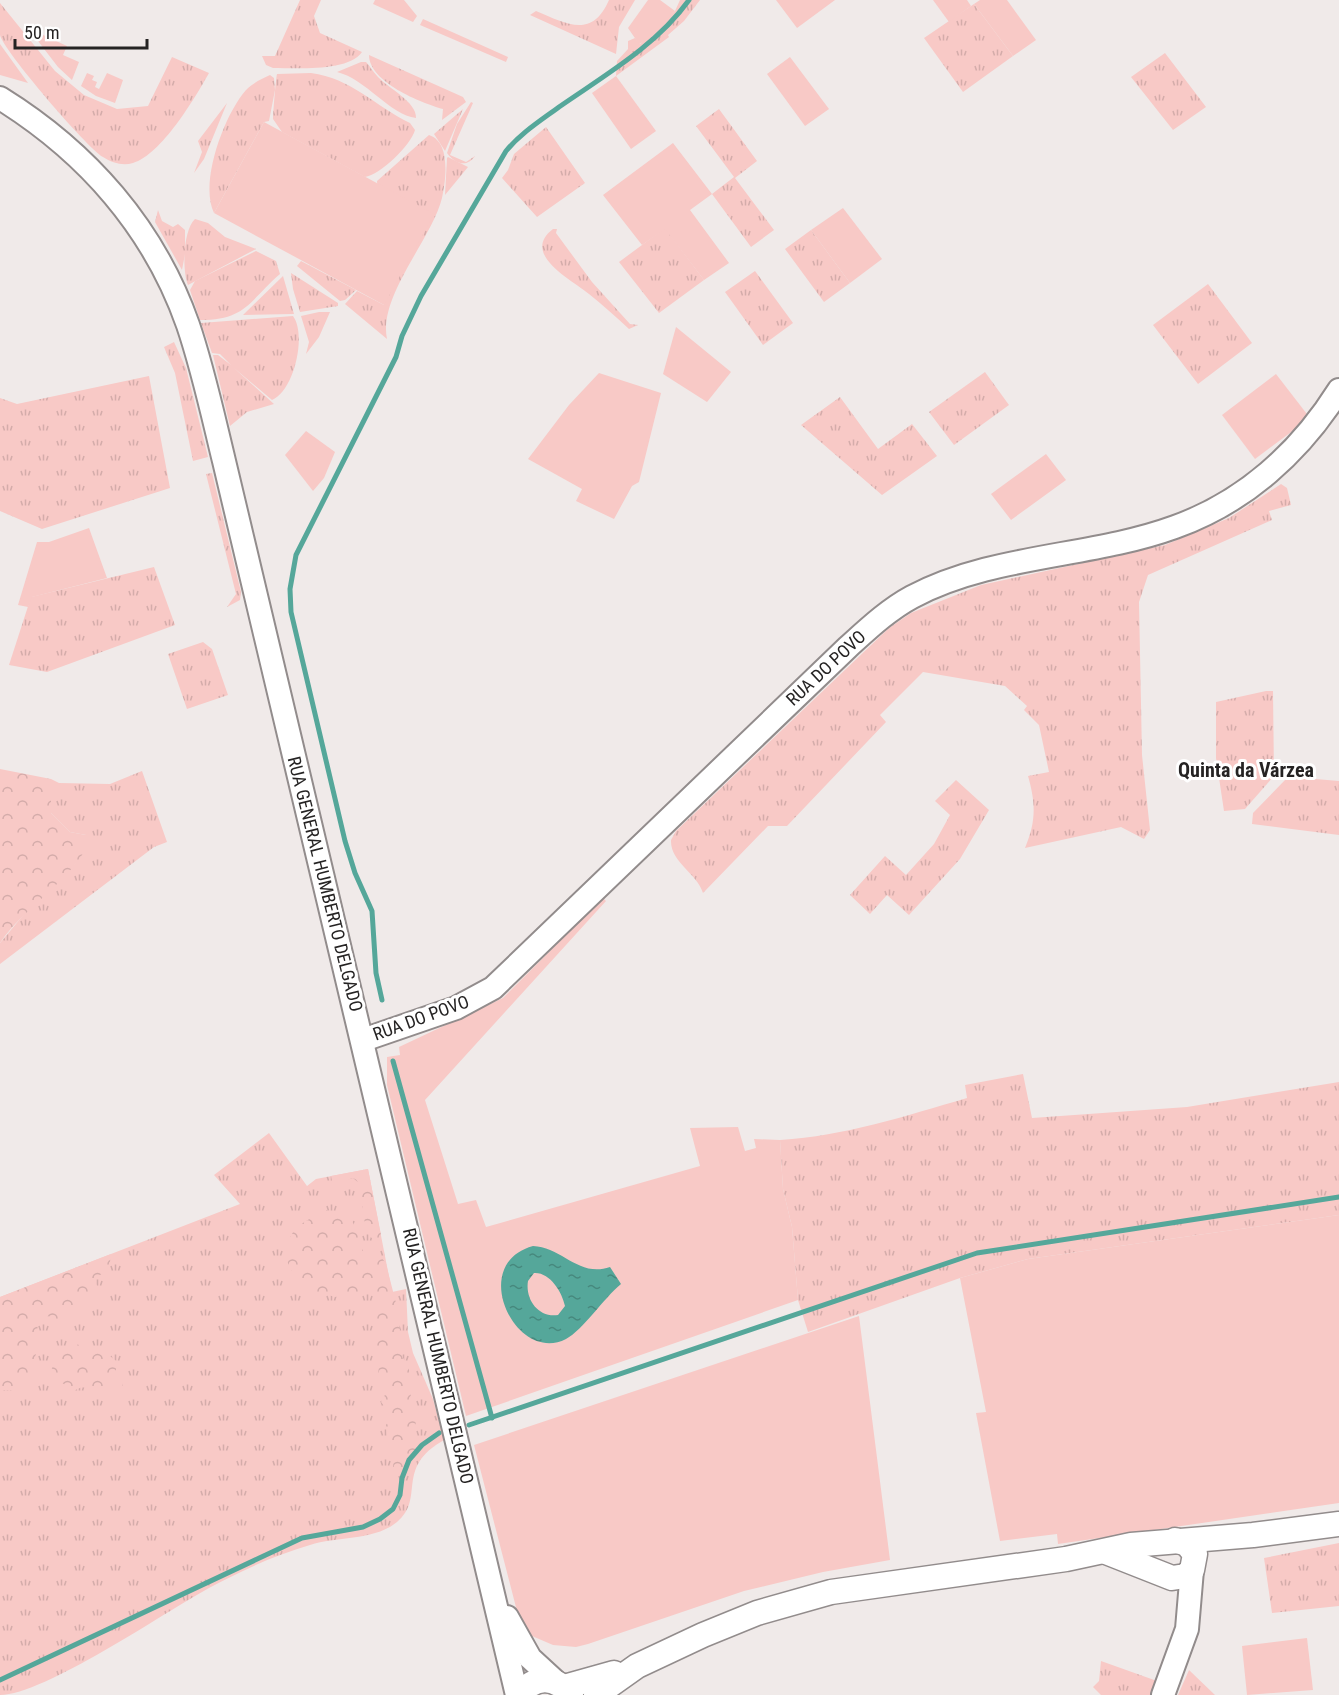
<svg xmlns="http://www.w3.org/2000/svg" width="1339" height="1695" font-family="'Roboto Condensed',sans-serif">
  <defs>
    <pattern id="grass-tufts" width="24" height="20" patternUnits="userSpaceOnUse" patternTransform="scale(1.5)"><rect width="24" height="20" fill="#f8c9c6"/><path d="M3 7l-1-3M5 7V3M7 7l1-3M15 17l-1-3M17 17v-4M19 17l1-3" fill="none" stroke="#d4acaa"/></pattern>
    <pattern id="forest-crowns" width="20" height="18" patternUnits="userSpaceOnUse" patternTransform="scale(1.5)"><rect width="20" height="18" fill="#f8c9c6"/><path d="M2 6a3 3 0 1 1 6 0M12 15a3 3 0 1 1 6 0" fill="none" stroke="#d4acaa"/></pattern>
    <pattern id="water-ripples" width="26" height="14" patternUnits="userSpaceOnUse" patternTransform="scale(1.5)"><rect width="26" height="14" fill="#55a79a"/><path d="M2 4q2-2 4 0t4 0M15 11q2-2 4 0t4 0" fill="none" stroke="#46887d"/></pattern>
  </defs>
  <rect width="100%" height="100%" fill="#f0eae9"/>
  <g fill="url(#grass-tufts)">
    <path d="M 300,0 L 321,0 L 314,16 L 320,33 L 362,52 C 349,72 295,68 273,68 L 266,65 L 262,56 L 275,56 Z"/>
    <path d="M 609,0 L 635,0 L 619,27 L 616,54 L 530,15 L 536,11 C 567,24 592,39 609,0 Z"/>
    <polygon points="680,0 700,0 684,21 668,35 669,37 616,76 617,61 628,49 628,41 635,38 640,44 675,11"/>
    <path d="M 0,3 L 55,71 L 84,95 L 117,109 L 148,106 L 172,57 L 209,73 C 195,98 161,155 133,163 C 123,166 112,163 103,157 C 87,148 3,50 0,35 C 0,25 0,13 0,3 Z"/>
    <polygon points="974,4 1013,56 963,92 924,38"/>
    <polygon points="1165,53 1206,107 1173,130 1131,77"/>
    <path d="M 369,55 L 463,97 L 466,102 L 442,120 L 443,109 C 421,103 369,82 369,55 Z"/>
    <path d="M 361,62 L 366,62 C 370,66 373,72 378,77 C 388,88 417,102 416,118 C 390,115 366,79 337,72 Z"/>
    <path d="M 311,73 C 351,78 375,106 410,123 L 415,130 C 411,145 380,175 365,177 L 282,132 L 273,119 C 273,114 276,77 277,74 Z"/>
    <path d="M 270,75 L 274,78 L 275,90 L 269,121 L 264,122 L 214,213 C 199,183 224,115 246,90 C 253,83 261,79 270,75 Z"/>
    <path d="M 471,102 L 473,103 L 450,155 L 466,162 L 475,156 C 467,168 455,164 447,153 L 457,124 Z"/>
    <polygon points="227,103 204,159 194,173 202,152 198,141"/>
    <polygon points="463,109 445,151 434,134"/>
    <polygon points="719,109 757,161 735,178 774,230 751,247 712,194 734,177 696,126"/>
    <polygon points="546,127 585,183 537,217 502,178 508,170 514,154"/>
    <path d="M 429,135 C 451,142 446,180 442,198 C 432,239 378,296 387,339 L 345,304 L 357,291 L 384,305 L 377,181 Z"/>
    <polygon points="448,157 468,167 445,195 447,158"/>
    <polygon points="158,210 162,221 173,227 178,224 185,230 185,254 182,270 155,222"/>
    <path d="M 195,219 L 208,223 L 225,237 L 256,249 L 188,285 C 182,271 183,230 195,219 Z"/>
    <polygon points="665,228 704,280 659,313 619,262"/>
    <path d="M 553,229 L 557,229 L 556,233 L 592,282 L 630,324 L 638,325 L 629,329 C 616,317 603,305 589,294 C 572,280 520,254 553,229 Z"/>
    <polygon points="811,230 850,283 824,302 785,249"/>
    <path d="M 256,251 L 276,261 L 280,274 C 249,301 246,320 200,320 L 190,290 L 195,281 Z"/>
    <polygon points="301,261 356,290 345,300 340,301 297,266"/>
    <polygon points="755,271 793,323 763,345 725,292"/>
    <polygon points="291,273 338,303 338,306 300,312 293,289"/>
    <polygon points="283,276 294,314 243,315"/>
    <polygon points="1208,284 1252,343 1198,384 1153,325"/>
    <polygon points="319,312 330,312 319,337 306,354 309,342 301,316"/>
    <path d="M 293,316 C 307,335 294,391 272,400 L 234,368 L 274,404 L 247,412 L 230,426 L 213,355 L 218,355 L 231,365 L 220,354 L 212,353 L 201,323 Z"/>
    <polygon points="174,342 186,368 208,457 193,461 175,373 164,347"/>
    <polygon points="985,372 1009,405 954,445 929,412"/>
    <polygon points="149,376 170,488 42,529 0,511 0,398 17,404"/>
    <polygon points="840,397 878,449 912,424 937,456 882,495 801,425"/>
    <polygon points="212,473 241,592 240,600 227,607 236,594 206,474"/>
    <path d="M 1281,484 L 1287,488 L 1291,505 L 1269,511 L 1272,520 L 1148,575 L 1139,602 L 1142,755 L 1150,830 L 1144,839 L 1121,827 L 1025,848 C 1036,822 1036,804 1028,776 L 1049,772 L 1039,725 L 1024,710 L 1027,706 L 1005,686 L 923,672 L 880,715 L 886,722 L 787,826 L 768,826 L 703,893 C 697,873 670,862 671,840 L 676,831 L 889,628 L 911,613 L 981,585 L 1165,545 L 1229,518 Z"/>
    <polygon points="154,567 175,625 47,672 9,665 31,597"/>
    <polygon points="203,642 212,649 228,695 187,709 168,654"/>
    <polygon points="1266,691 1273,691 1274,776 1245,809 1224,811 1216,758 1216,702"/>
    <polygon points="142,771 167,842 154,847 0,964 0,943 25,913 75,864 86,835 70,832 51,813 51,779 59,783 110,784"/>
    <polygon points="1292,777 1339,781 1339,835 1252,824 1253,813 1286,779"/>
    <polygon points="956,780 989,810 960,859 909,915 887,895 870,914 850,895 885,856 906,875 934,844 950,815 935,801"/>
    <path d="M 1023,1074 L 1032,1118 L 1187,1107 L 1339,1082 L 1339,1215 L 1028,1259 L 960,1278 L 808,1332 L 798,1300 L 792,1227 L 783,1189 L 780,1140 C 845,1136 905,1116 967,1098 L 965,1085 Z"/>
    <path d="M 269,1133 L 307,1186 L 316,1179 L 368,1169 L 392,1292 L 406,1289 L 408,1332 L 413,1353 L 433,1399 L 444,1440 C 394,1468 426,1498 397,1522 C 374,1541 337,1536 310,1545 C 275,1555 241,1571 209,1588 C 165,1612 44,1695 0,1695 L 0,1297 L 240,1204 L 214,1175 Z"/>
    <polygon points="1339,1543 1339,1606 1272,1613 1264,1558"/>
    <polygon points="1101,1661 1157,1681 1151,1695 1101,1695 1093,1687 1099,1681"/>
    <polygon points="1189,1670 1215,1695 1178,1695"/>
  </g>
  <g fill="url(#forest-crowns)">
    <path d="M 0,769 L 51,779 L 51,813 L 70,832 L 86,835 L 89,843 C 69,883 25,906 0,943 Z"/>
    <polygon points="368,1169 381,1235 379,1240 374,1241 366,1231 359,1183 353,1178 336,1183 332,1181 331,1176"/>
    <path d="M 327,1210 L 333,1213 L 343,1211 C 355,1219 359,1238 363,1251 L 373,1258 L 382,1258 L 386,1264 L 397,1307 L 396,1315 L 400,1328 L 398,1342 L 403,1350 L 402,1356 L 408,1366 L 413,1387 L 410,1398 L 415,1412 L 417,1446 L 403,1473 L 399,1474 L 393,1469 L 394,1453 L 384,1445 L 387,1436 L 386,1425 L 392,1416 L 381,1402 L 386,1393 L 378,1376 L 380,1354 C 378,1348 373,1347 373,1342 C 373,1339 375,1336 375,1333 C 375,1320 375,1309 375,1295 L 366,1290 L 335,1297 L 325,1294 L 322,1297 C 311,1294 306,1279 296,1277 C 279,1257 285,1233 306,1221 C 315,1216 317,1211 327,1210 Z"/>
    <polygon points="111,1254 109,1269 94,1279 99,1291 98,1296 80,1306 65,1322 58,1322 48,1316 37,1323 39,1342 33,1365 35,1377 23,1391 0,1390 0,1297"/>
    <path d="M 76,1344 L 82,1346 L 87,1357 L 90,1358 L 99,1351 L 104,1351 L 116,1361 L 116,1376 L 122,1381 L 123,1390 C 110,1399 96,1391 82,1387 L 71,1392 L 64,1384 L 55,1381 L 51,1371 L 58,1352 Z"/>
  </g>
  <g fill="#f8c9c6">
    <polygon points="375,0 404,0 417,16 413,22 373,4"/>
    <polygon points="648,0 660,0 675,11 652,37 639,44 628,28"/>
    <polygon points="776,0 835,0 797,28"/>
    <polygon points="933,0 967,0 971,6 949,22"/>
    <polygon points="980,0 1007,0 1036,40 1013,56 974,4"/>
    <polygon points="423,19 508,57 506,62 420,25"/>
    <polygon points="41,34 67,46 63,55 79,62 72,80 58,67 38,41"/>
    <polygon points="0,44 28,83 0,75"/>
    <polygon points="790,57 829,109 805,126 767,74"/>
    <polygon points="87,73 94,76 92,80 97,82 95,87 99,89 107,73 123,80 115,103 96,96 81,86"/>
    <polygon points="616,76 656,131 631,149 592,93"/>
    <polygon points="264,122 434,214 384,305 214,213"/>
    <polygon points="673,143 712,194 690,210 729,263 704,280 665,229 642,245 603,195"/>
    <polygon points="843,208 882,259 850,283 811,230"/>
    <polygon points="676,327 731,372 707,402 663,374"/>
    <polygon points="599,373 661,393 639,482 632,486 614,519 576,501 582,489 528,459 569,405"/>
    <polygon points="1276,374 1310,418 1255,459 1222,415"/>
    <polygon points="306,431 335,452 324,478 313,491 285,455"/>
    <polygon points="1046,454 1066,480 1011,520 991,494"/>
    <polygon points="89,528 107,578 32,597 28,607 18,605 37,542 49,542"/>
    <polygon points="603,898 606,901 425,1100 458,1204 476,1200 486,1227 700,1166 690,1128 738,1127 745,1151 756,1148 754,1139 780,1140 783,1189 792,1227 798,1300 466,1416 387,1085 387,1057 400,1055 399,1047 503,998"/>
    <polygon points="1339,1215 1339,1503 1058,1544 1057,1534 1000,1541 976,1413 986,1412 960,1278 1028,1259"/>
    <polygon points="859,1316 890,1560 823,1572 744,1591 588,1644 576,1647 553,1645 532,1636 524,1628 518,1615 474,1445"/>
    <polygon points="1307,1638 1313,1690 1247,1695 1242,1646"/>
  </g>
  <path fill="url(#water-ripples)" fill-rule="evenodd" d="M 533,1246 C 562,1247 579,1278 610,1267 L 621,1284 C 603,1299 583,1330 566,1339 C 516,1365 467,1264 533,1246 ZM 534,1273 C 550,1272 562,1292 565,1306 L 558,1315 C 538,1318 525,1299 528,1281 Z"/>
  <g fill="none" stroke-linecap="round" stroke-linejoin="round">
    <g stroke="#55a79a" stroke-width="5">
      <path d="M 382,1000 L 376,973 L 372,911 L 355,873 L 345,841 L 291,612 L 290,589 L 296,555 L 396,357 L 402,336 L 421,296 L 506,151 C 521,133 540,121 559,107 C 605,75 656,46 689,0"/>
      <polyline points="393,1061 492,1418"/>
      <polyline points="469,1425 977,1253 1339,1197"/>
      <polyline points="0,1680 302,1538 363,1527 380,1519 393,1509 400,1495 402,1478 409,1460 422,1445 439,1433"/>
    </g>
    <defs>
      <g id="secondary">
        <path d="M 0,98 C 87,152 154,228 188,325 C 203,369 213,416 224,461 L 517,1695"/>
        <path d="M 363,1040 L 456,1008 L 493,988 L 848,647 C 868,629 888,610 912,597 C 993,554 1090,558 1175,527 C 1245,502 1300,452 1339,390"/>
        <polyline points="507,1617 530,1658 555,1681"/>
        <polyline points="1163,1695 1187,1629 1192,1570"/>
      </g>
      <g id="primary">
        <polyline points="1106,1552 1172,1578 1185,1576 1192,1570 1195,1554 1187,1544 1175,1540"/>
        <polyline points="564,1687 614,1673"/>
        <path d="M 520,1695 C 534,1675 556,1676 571,1695"/>
        <polyline points="596,1695 637,1666 703,1635 757,1613 831,1592 1066,1559 1131,1545 1253,1535 1339,1524"/>
      </g>
    </defs>
    <use href="#secondary" stroke="#928c8c" stroke-width="26"/>
    <use href="#primary" stroke="#928c8c" stroke-width="27"/>
    <use href="#secondary" stroke="#fff" stroke-width="22"/>
    <use href="#primary" stroke="#fff" stroke-width="24"/>
  </g>
  <g text-anchor="middle" stroke-width="6" stroke-linejoin="round" paint-order="stroke">
    <g font-size="18" fill="#252323" stroke="#fff">
      <text transform="translate(826 668) rotate(-43)" y="6">RUA DO POVO</text>
      <text transform="translate(325 884) rotate(76)" y="6">RUA GENERAL HUMBERTO DELGADO</text>
      <text transform="translate(421 1018) rotate(-20)" y="6">RUA DO POVO</text>
      <text transform="translate(438 1356) rotate(77)" y="6">RUA GENERAL HUMBERTO DELGADO</text>
    </g>
    <g font-size="20" font-weight="bold" fill="#252323" stroke="#fff">
      <text x="1246" y="777">Quinta da Várzea</text>
    </g>
  </g>
  <path d="M15 39v9h132v-9" fill="none" stroke="#252323" stroke-width="3"/>
  <text x="24" y="39" font-size="18" fill="#252323" stroke="#ffffff" stroke-width="4.5" paint-order="stroke">50 m</text>
</svg>
